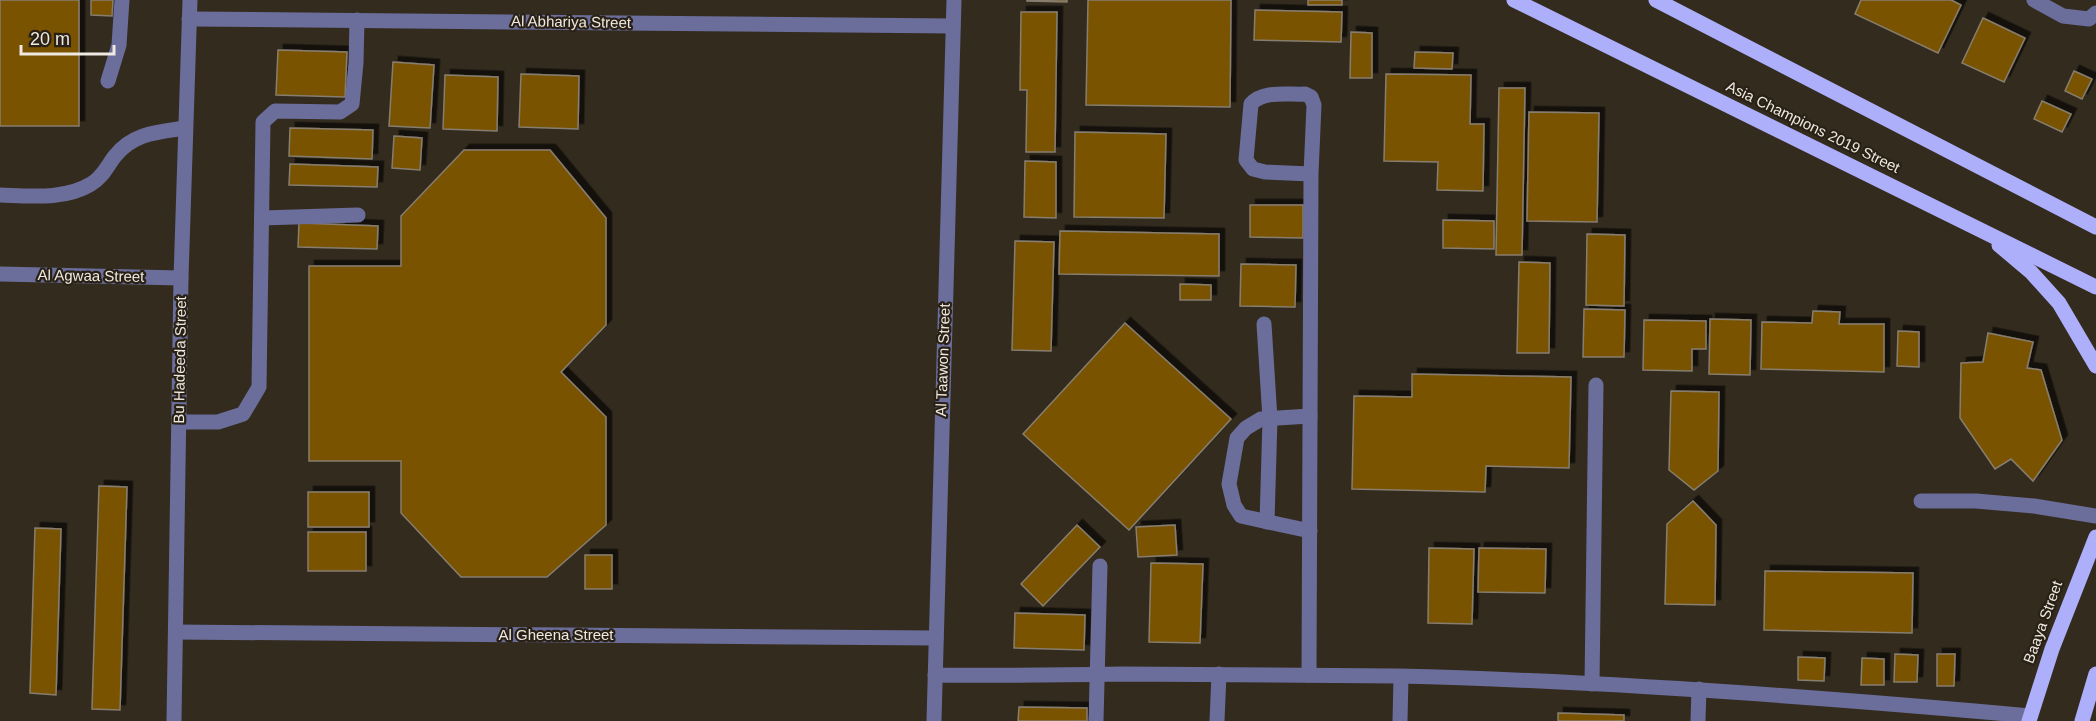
<svg xmlns="http://www.w3.org/2000/svg" width="2096" height="721" font-family="Arial,sans-serif">
  <defs>
    <filter id="shadow"><feDropShadow dx="5.5" dy="-5.5" stdDeviation="0" flood-color="#0009"/></filter>
  </defs>
  <rect width="100%" height="100%" fill="#332b1e"/>
  <g fill="#795300" stroke="#877e6f" stroke-width="1.5" filter="url(#shadow)">
    <rect x="0" y="0" width="79" height="126"/>
    <polygon points="91,0 113,0 112,16 91,15"/>
    <polygon points="1027,0 1067,0 1067,2 1027,1"/>
    <polygon points="1088,0 1231,0 1230,107 1086,105"/>
    <rect x="1308" y="0" width="34" height="5"/>
    <polygon points="1861,0 1951,0 1961,5 1938,53 1855,14"/>
    <polygon points="1255,10 1342,12 1341,42 1254,40"/>
    <polygon points="1021,12 1057,12 1055,152 1026,152 1027,90 1020,90"/>
    <polygon points="1983,18 2025,38 2004,82 1962,63"/>
    <polygon points="1351,32 1372,33 1372,78 1350,78"/>
    <polygon points="278,50 347,52 345,97 276,95"/>
    <polygon points="1415,52 1453,53 1452,69 1414,68"/>
    <polygon points="393,62 434,65 430,128 389,126"/>
    <polygon points="2074,71 2092,79 2082,99 2065,91"/>
    <polygon points="521,74 579,76 578,129 519,127"/>
    <polygon points="1386,74 1471,75 1470,124 1484,124 1483,191 1437,190 1438,162 1384,161"/>
    <polygon points="445,75 498,77 497,131 443,129"/>
    <polygon points="1499,88 1525,88 1522,255 1496,255"/>
    <polygon points="2042,101 2071,114 2062,132 2034,119"/>
    <polygon points="1529,112 1599,113 1597,222 1527,221"/>
    <polygon points="290,128 373,130 372,159 289,156"/>
    <polygon points="1075,132 1166,134 1164,218 1074,217"/>
    <polygon points="394,136 422,138 420,170 392,168"/>
    <polygon points="464,150 550,150 606,218 606,325 561,372 606,417 606,525 547,577 461,577 401,513 401,461 309,461 309,266 401,266 401,216"/>
    <polygon points="1025,161 1056,162 1056,218 1024,217"/>
    <polygon points="290,164 378,167 377,187 289,185"/>
    <polygon points="1250,205 1303,205 1303,238 1250,237"/>
    <polygon points="1443,220 1494,221 1494,249 1443,248"/>
    <polygon points="299,223 378,226 377,249 298,247"/>
    <polygon points="1060,231 1219,234 1219,276 1059,274"/>
    <polygon points="1587,234 1625,235 1624,306 1586,305"/>
    <polygon points="1015,241 1054,242 1051,351 1012,350"/>
    <polygon points="1519,262 1550,263 1549,353 1517,353"/>
    <polygon points="1241,264 1296,265 1295,307 1240,306"/>
    <polygon points="1180,284 1211,285 1211,300 1180,300"/>
    <polygon points="1584,309 1625,310 1624,357 1583,357"/>
    <polygon points="1813,311 1840,312 1839,324 1884,324 1884,372 1761,369 1762,322 1812,323"/>
    <polygon points="1710,319 1751,320 1750,375 1709,374"/>
    <polygon points="1644,320 1706,321 1706,349 1692,349 1692,371 1643,370"/>
    <polygon points="1125,323 1231,419 1129,530 1023,434"/>
    <polygon points="1898,331 1919,332 1919,367 1897,366"/>
    <polygon points="1988,333 2033,342 2027,368 2041,370 2062,440 2033,481 2011,459 1995,469 1960,418 1961,363 1983,362"/>
    <polygon points="1412,374 1571,377 1569,468 1486,466 1485,492 1352,489 1354,396 1412,397"/>
    <polygon points="1671,391 1719,392 1718,471 1694,490 1669,470"/>
    <polygon points="99,486 127,487 120,710 92,709"/>
    <rect x="308" y="492" width="61" height="35"/>
    <polygon points="1693,501 1716,525 1715,605 1665,604 1667,524"/>
    <polygon points="1077,525 1100,547 1043,606 1021,584"/>
    <polygon points="1175,525 1177,555 1138,557 1136,527"/>
    <polygon points="35,528 61,529 56,695 30,693"/>
    <rect x="308" y="532" width="58" height="39"/>
    <polygon points="1429,548 1474,549 1472,624 1428,623"/>
    <polygon points="1479,548 1546,549 1545,593 1478,592"/>
    <rect x="585" y="555" width="27" height="34"/>
    <polygon points="1151,563 1203,564 1200,643 1149,642"/>
    <polygon points="1765,571 1913,573 1912,633 1764,630"/>
    <polygon points="1015,613 1085,615 1084,650 1014,648"/>
    <polygon points="1895,654 1918,655 1917,682 1894,682"/>
    <polygon points="1937,654 1955,654 1954,686 1937,686"/>
    <polygon points="1798,657 1825,658 1824,681 1798,680"/>
    <polygon points="1862,658 1884,659 1884,685 1861,685"/>
    <polygon points="1019,707 1087,708 1087,721 1018,721"/>
    <polygon points="1558,713 1624,715 1624,721 1558,721"/>
  </g>
  <g fill="none" stroke-linecap="round" stroke-linejoin="round">
    <g stroke="#6b6d9b" stroke-width="15">
      <polyline points="2034,0 2063,16 2089,19 2096,13"/>
      <polyline points="189,19 953,26"/>
      <polyline points="108,81 119,45 122,0"/>
      <path d="M 0,195 C 30,196 65,200 91,184 C 103,177 107,166 115,156 C 133,133 158,132 185,128"/>
      <polyline points="262,218 358,215"/>
      <polyline points="0,274 181,278"/>
      <polyline points="1264,324 1270,419 1267,522"/>
      <polyline points="179,422 218,422 243,414 259,387 263,122 275,111 340,112 352,104 356,63 357,20"/>
      <polyline points="1921,501 1976,501 2034,506 2096,516"/>
      <polyline points="1310,531 1241,516 1234,505 1229,484 1237,438 1246,428 1261,419 1310,416"/>
      <polyline points="176,632 936,638"/>
      <path d="M 935,675 C 998,676 1060,675 1122,674 C 1214,674 1306,675 1398,676 C 1609,681 1820,697 2030,716"/>
      <path d="M 1309,675 L 1311,174 L 1314,105 L 1311,97 L 1305,94 C 1288,95 1263,90 1251,104 L 1246,160 L 1253,169 L 1265,172 L 1311,174"/>
      <polyline points="1592,684 1596,385"/>
      <polyline points="174,721 181,278 190,0"/>
      <polyline points="934,721 954,0"/>
      <polyline points="1096,721 1100,566"/>
      <polyline points="1217,721 1219,674"/>
      <polyline points="1400,721 1401,677"/>
      <polyline points="1698,721 1699,689"/>
    </g>
    <g stroke="#adaffb" stroke-width="15">
      <polyline points="1514,0 2096,287"/>
      <polyline points="1656,0 2096,227"/>
      <polyline points="1999,245 2031,272 2059,303 2096,366"/>
      <polyline points="2029,721 2052,649 2096,537"/>
      <polyline points="2082,721 2096,674"/>
    </g>
  </g>
  <g text-anchor="middle" stroke-width="4.5" stroke-linejoin="round" paint-order="stroke">
    <g font-size="15" fill="#efe9e1" stroke="#292115">
      <text transform="translate(571 22) rotate(1)" y="5">Al Abhariya Street</text>
      <text transform="translate(1813 127) rotate(26)" y="5">Asia Champions 2019 Street</text>
      <text transform="translate(91 276) rotate(1)" y="5">Al Agwaa Street</text>
      <text transform="translate(180 360) rotate(-89)" y="5">Bu Hadeeda Street</text>
      <text transform="translate(943 360) rotate(-88)" y="5">Al Taawon Street</text>
      <text transform="translate(2043 622) rotate(-70)" y="5">Baaya Street</text>
      <text x="556" y="640">Al Gheena Street</text>
    </g>
  </g>
  <path d="M21 45v9h93v-9" fill="none" stroke="#efe9e1" stroke-width="3"/>
  <text x="30" y="45" font-size="18" fill="#efe9e1" stroke="#292115" stroke-width="4.5" paint-order="stroke">20 m</text>
</svg>
